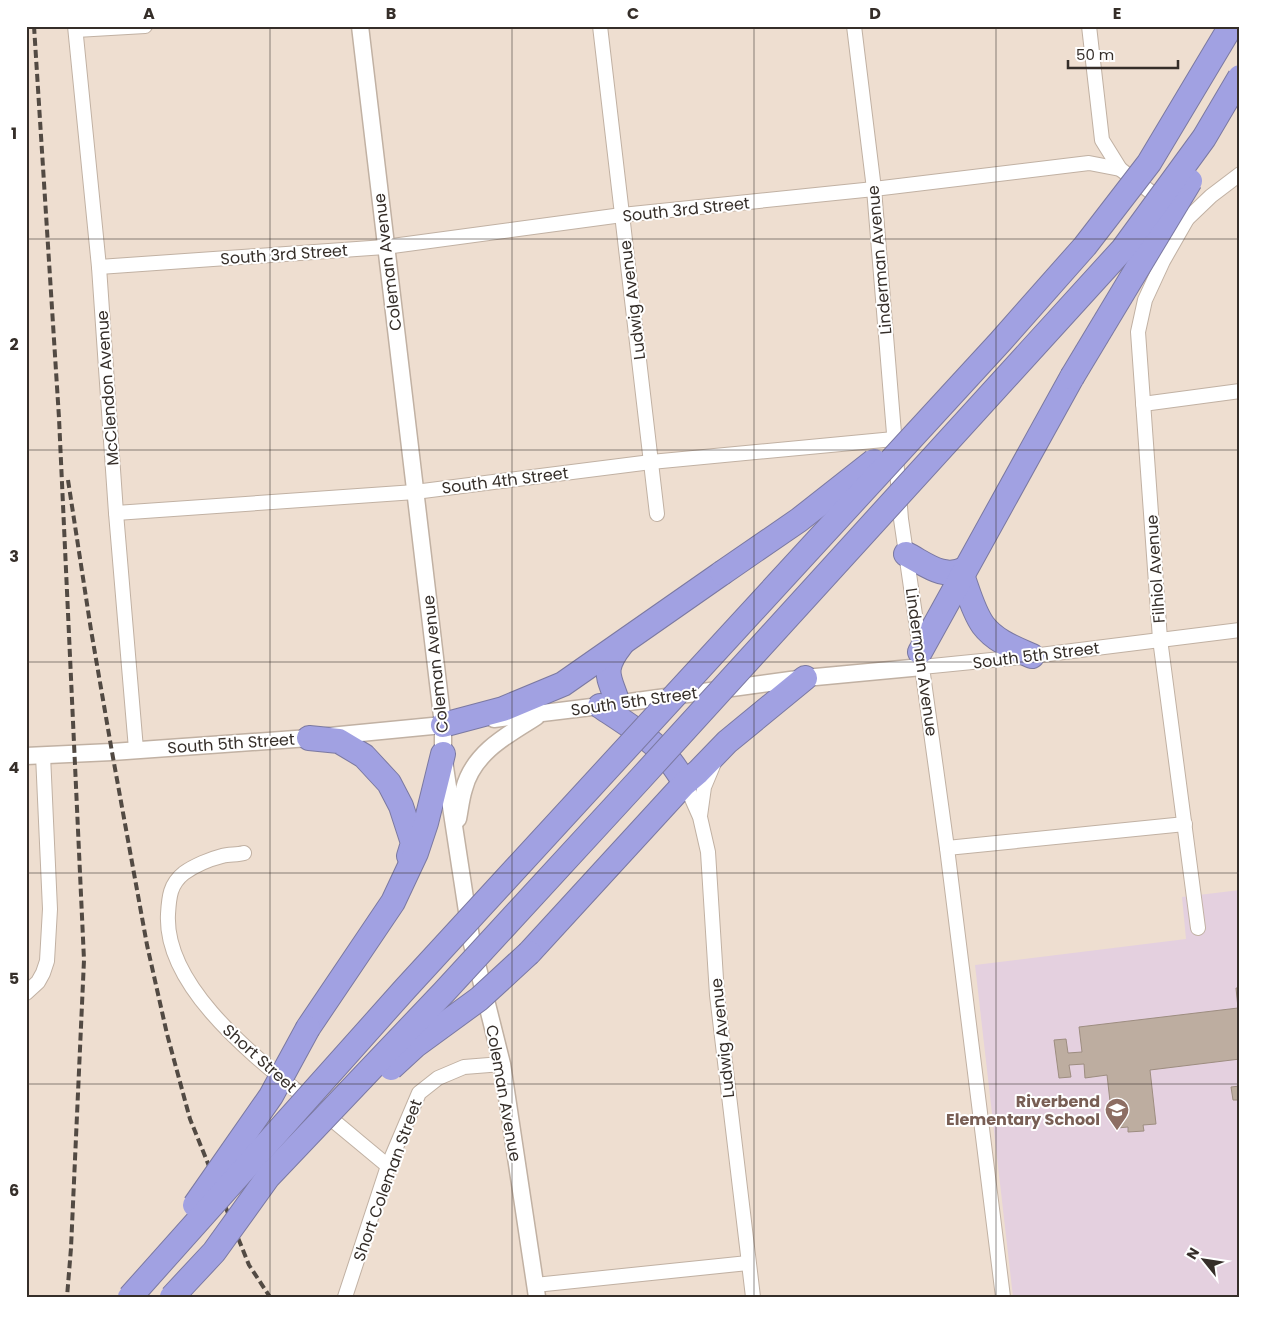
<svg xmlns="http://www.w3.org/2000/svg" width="1266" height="1323" font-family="Poppins,sans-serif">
  <rect width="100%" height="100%" fill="#eeded0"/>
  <polygon fill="#e4d0df" points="1240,890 1240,1297 1013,1297 975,965 1186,939 1182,897"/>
  <g fill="#bdada0" stroke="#9d8d80">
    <polygon points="1236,988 1240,988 1240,1059 1150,1070 1156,1124 1143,1125 1144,1131 1128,1132 1128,1127 1117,1128 1116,1120 1112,1119 1107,1075 1085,1078 1084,1064 1069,1065 1071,1077 1059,1078 1054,1040 1066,1039 1068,1053 1082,1052 1079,1027 1238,1008"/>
    <polygon points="1240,1086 1240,1100 1233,1100 1231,1087"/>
  </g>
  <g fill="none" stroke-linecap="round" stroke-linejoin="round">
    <defs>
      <g id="minor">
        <polyline points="75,26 99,267 116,513 136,749"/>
        <polyline points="600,26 657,514"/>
        <polyline points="854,26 874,189 901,519 920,649"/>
        <polyline points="1089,26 1102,140 1120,169"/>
        <polyline points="76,30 145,26"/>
        <polyline points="99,267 385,247 622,215 874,189 1089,163 1120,169 1187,219"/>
        <polyline points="1143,404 1240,391"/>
        <polyline points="116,513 415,492 651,462 894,439"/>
        <polyline points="685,783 700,817 708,852 717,995 753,1297"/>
        <polyline points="700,816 704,787 714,763"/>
        <polyline points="947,848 1185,824"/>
        <path d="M 244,853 C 237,855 229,854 222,856 C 210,859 194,866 184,873 C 170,884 169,897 168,914 C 164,986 253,1055 303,1096 C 332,1119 360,1143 388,1166"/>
        <polyline points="1198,928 1160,639 1138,332 1145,300 1163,261 1187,219 1211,196 1240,174"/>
        <polyline points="26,993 38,982 43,973 47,961 50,909 43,755"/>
        <polyline points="535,1285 748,1263"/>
        <polyline points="345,1297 388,1166 419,1093 438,1078 464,1067 502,1064"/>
        <polyline points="1003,1297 947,848 922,667 1032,656 1240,630"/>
      </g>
      <g id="tertiary">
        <polyline points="360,26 443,725 443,754 472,944 502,1064 537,1297"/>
        <polyline points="494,719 600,706 805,678 922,667 920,652"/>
        <polyline points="26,756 112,752 309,738 453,724"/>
        <path d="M 458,819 C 460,809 461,798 464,789 C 473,753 507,735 536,717"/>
      </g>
      <g id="motorway">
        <path d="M 906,554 C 926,564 943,580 965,569"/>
        <path d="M 962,575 C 968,591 973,611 983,625 C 995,641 1014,648 1032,656"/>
        <polyline points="920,652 1072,377"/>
        <path d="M 618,704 C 610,677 600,672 621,645"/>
        <path d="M 600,706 C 621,720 647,736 664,754 C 672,762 678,772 685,783"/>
        <polyline points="443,725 503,709 563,684 722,573"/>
        <polyline points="309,738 339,741 364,756 389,783 401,806 413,843 409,856"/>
        <polyline points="529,953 685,783 698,772 727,742 805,678"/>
        <polyline points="308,1028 393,902 416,853 426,823 443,754"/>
      </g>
    </defs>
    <use href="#minor" stroke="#c1b1a3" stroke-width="16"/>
    <use href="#tertiary" stroke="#c1b1a3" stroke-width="19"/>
    <use href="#motorway" stroke="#7b79a1" stroke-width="26"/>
    <use href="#minor" stroke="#fff" stroke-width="14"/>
    <use href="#tertiary" stroke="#fff" stroke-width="16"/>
    <use href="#motorway" stroke="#a1a1e2" stroke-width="24"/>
    <g stroke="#524a43" stroke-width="4" stroke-dasharray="8 4" stroke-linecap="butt">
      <polyline points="34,26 59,418 84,960 71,1248 67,1297"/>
      <polyline points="68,480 91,630 112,752 147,945 167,1034 190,1119 249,1265 270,1297"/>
    </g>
    <defs>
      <g id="motorway-bridge">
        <polyline points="1072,377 1190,181"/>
        <polyline points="722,573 799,520 874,461"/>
        <polyline points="391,1068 416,1045 479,999 529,953"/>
        <polyline points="195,1205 271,1096 308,1028"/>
        <polyline points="130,1297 405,989 1000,342 1085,246 1149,163 1231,26"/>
        <polyline points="172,1297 214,1252 268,1177 444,992 641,778 1123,249 1204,138 1240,77"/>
      </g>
    </defs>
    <use href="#motorway-bridge" stroke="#7b79a1" stroke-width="26" stroke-linecap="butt"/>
    <use href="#motorway-bridge" stroke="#a1a1e2" stroke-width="24"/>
  </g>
  <path fill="none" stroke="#352e29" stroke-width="1" stroke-opacity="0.55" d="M 270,26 L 270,1297M 512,26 L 512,1297M 754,26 L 754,1297M 996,26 L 996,1297M 26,239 L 1240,239M 26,450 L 1240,450M 26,662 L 1240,662M 26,873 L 1240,873M 26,1084 L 1240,1084"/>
  <defs>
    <symbol id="school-pin" viewBox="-11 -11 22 30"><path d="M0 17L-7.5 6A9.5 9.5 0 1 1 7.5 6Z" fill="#8d6e63" stroke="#fff"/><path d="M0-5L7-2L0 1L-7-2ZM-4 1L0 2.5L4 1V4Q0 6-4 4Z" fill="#fff"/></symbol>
  </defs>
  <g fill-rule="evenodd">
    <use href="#school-pin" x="1103" y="1096" width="28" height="38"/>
  </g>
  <g text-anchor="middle" stroke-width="4" stroke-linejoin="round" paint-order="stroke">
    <g font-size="16" fill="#352e29" stroke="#fff">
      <text transform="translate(686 209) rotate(-6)" y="6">South 3rd Street</text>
      <text transform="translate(284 254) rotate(-4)" y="6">South 3rd Street</text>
      <text transform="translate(879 260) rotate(-95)" y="6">Linderman Avenue</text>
      <text transform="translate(387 262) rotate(-97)" y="6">Coleman Avenue</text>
      <text transform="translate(632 300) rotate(-97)" y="6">Ludwig Avenue</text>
      <text transform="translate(107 388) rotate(-94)" y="6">McClendon Avenue</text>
      <text transform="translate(505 480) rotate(-7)" y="6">South 4th Street</text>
      <text transform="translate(1155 569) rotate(-94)" y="6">Filhiol Avenue</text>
      <text transform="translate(1036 655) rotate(-7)" y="6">South 5th Street</text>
      <text transform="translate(922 662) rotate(82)" y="6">Linderman Avenue</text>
      <text transform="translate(435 664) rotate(-96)" y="6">Coleman Avenue</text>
      <text transform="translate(634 701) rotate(-8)" y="6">South 5th Street</text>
      <text transform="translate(231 743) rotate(-4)" y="6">South 5th Street</text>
      <text transform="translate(722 1038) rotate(-96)" y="6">Ludwig Avenue</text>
      <text transform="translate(260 1058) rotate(42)" y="6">Short Street</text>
      <text transform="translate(504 1093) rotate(80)" y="6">Coleman Avenue</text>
      <text transform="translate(387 1180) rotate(-70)" y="6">Short Coleman Street</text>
    </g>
    <g font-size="16" font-weight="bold" fill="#785e54" stroke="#fff" text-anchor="end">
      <text x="1100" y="1107">Riverbend<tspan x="1100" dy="18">Elementary School</tspan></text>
    </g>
  </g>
  <rect width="1266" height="1323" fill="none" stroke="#ffffff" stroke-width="55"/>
  <g transform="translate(1204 1260) rotate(300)" stroke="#ffffff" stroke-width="4" paint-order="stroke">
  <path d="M0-4L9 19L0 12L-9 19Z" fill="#352e29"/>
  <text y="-8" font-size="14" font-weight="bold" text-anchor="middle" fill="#352e29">N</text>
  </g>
  <path d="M1068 60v8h110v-8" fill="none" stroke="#352e29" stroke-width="2.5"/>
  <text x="1076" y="60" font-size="15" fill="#352e29" stroke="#ffffff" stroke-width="4" paint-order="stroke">50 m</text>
  <rect x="28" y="28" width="1210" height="1268" fill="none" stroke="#352e29" stroke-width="2"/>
  <g font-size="16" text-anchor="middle" font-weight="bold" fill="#352e29">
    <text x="149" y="19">A</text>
    <text x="391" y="19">B</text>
    <text x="633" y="19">C</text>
    <text x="875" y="19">D</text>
    <text x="1117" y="19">E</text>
    <text x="14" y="139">1</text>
    <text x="14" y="350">2</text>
    <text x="14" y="562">3</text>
    <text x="14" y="773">4</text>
    <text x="14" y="984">5</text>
    <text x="14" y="1196">6</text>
  </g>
</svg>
